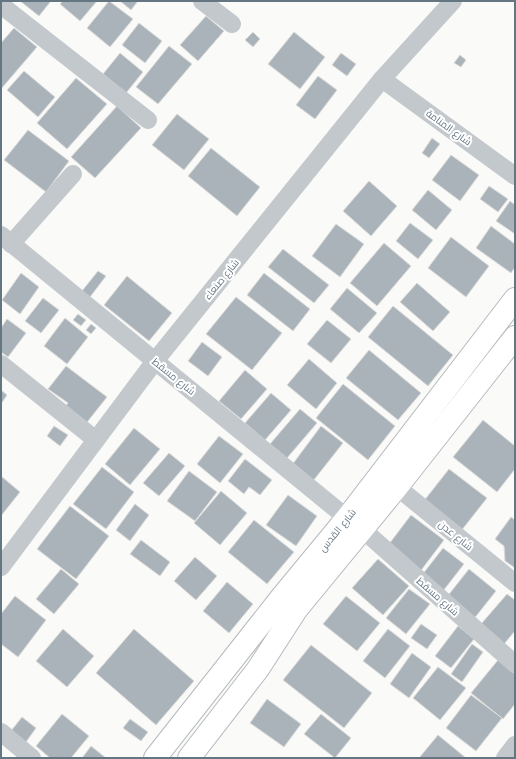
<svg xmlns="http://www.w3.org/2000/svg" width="516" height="759" font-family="'Work Sans',Cairo,sans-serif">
  <rect width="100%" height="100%" fill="#fafaf8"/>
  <g fill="#aab3b9" stroke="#dcdcda">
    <polygon points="20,1 51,1 39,16"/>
    <polygon points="63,1 97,1 80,21 60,4"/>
    <polygon points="109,1 133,19 110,47 87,28"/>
    <polygon points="120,1 138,1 131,10"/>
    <polygon points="206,16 224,31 198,61 180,45"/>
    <polygon points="139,23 162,41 145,63 122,45"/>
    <polygon points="14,28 37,47 1,89 1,43"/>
    <polygon points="253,32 260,39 253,47 245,40"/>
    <polygon points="294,32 325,57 300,89 268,64"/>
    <polygon points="169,46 192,64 158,104 136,87"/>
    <polygon points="120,53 143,72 126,93 103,74"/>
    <polygon points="341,53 356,64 347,76 332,65"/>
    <polygon points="460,55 466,60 461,67 454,63"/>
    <polygon points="24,71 55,97 38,117 7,90"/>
    <polygon points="318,76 337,90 315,119 296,105"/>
    <polygon points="76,78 107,104 67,149 37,123"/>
    <polygon points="117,106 141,128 95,178 71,157"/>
    <polygon points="177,114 209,139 184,170 152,145"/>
    <polygon points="28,130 69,161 46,192 4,160"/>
    <polygon points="432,138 440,144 429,158 422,153"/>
    <polygon points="211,148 260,187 237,216 188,176"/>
    <polygon points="451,155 479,175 460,201 432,180"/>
    <polygon points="369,181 397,206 371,236 343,211"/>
    <polygon points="489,186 508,199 498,212 480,199"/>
    <polygon points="428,190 452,210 436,230 412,210"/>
    <polygon points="510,201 515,205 515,234 496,221"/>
    <polygon points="410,223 433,240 418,259 396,241"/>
    <polygon points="336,224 364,244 340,277 312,256"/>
    <polygon points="491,226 515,244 515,267 511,273 476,248"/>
    <polygon points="451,237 489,266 466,297 428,268"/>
    <polygon points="384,243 411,266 377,306 350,283"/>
    <polygon points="283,249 329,285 314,303 268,267"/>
    <polygon points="98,271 106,276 90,297 82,291"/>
    <polygon points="21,273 39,287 20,314 2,300"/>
    <polygon points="264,273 310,309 293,331 247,295"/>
    <polygon points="127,276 172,313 149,341 104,305"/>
    <polygon points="417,283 450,312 433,331 400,302"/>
    <polygon points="347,288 377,313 359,333 330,309"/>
    <polygon points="236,297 282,333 252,370 206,334"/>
    <polygon points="43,298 59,310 41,333 25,321"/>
    <polygon points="393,306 453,355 428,386 368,337"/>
    <polygon points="78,314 86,320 81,326 73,320"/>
    <polygon points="65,318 88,337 67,364 44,346"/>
    <polygon points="7,319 26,333 8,357 1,352 1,328"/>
    <polygon points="327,320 351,339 331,363 307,344"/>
    <polygon points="91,324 96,328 91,334 86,330"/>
    <polygon points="202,342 222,357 208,376 188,361"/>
    <polygon points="369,350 421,393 398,420 346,378"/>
    <polygon points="309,359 337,383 316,409 287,385"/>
    <polygon points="66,366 107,397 84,426 63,410 68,403 48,389"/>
    <polygon points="245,370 267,389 241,419 219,401"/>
    <polygon points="343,384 395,426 368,460 316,418"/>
    <polygon points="1,390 7,395 1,404"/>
    <polygon points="271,393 291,410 265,440 245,423"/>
    <polygon points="300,409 317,423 287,458 270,444"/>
    <polygon points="483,420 515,446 515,469 497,492 453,457"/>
    <polygon points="54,426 68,435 60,446 47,436"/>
    <polygon points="321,426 343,443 313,481 292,465"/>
    <polygon points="134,428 160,449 130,485 105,464"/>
    <polygon points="219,436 243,454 220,483 197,464"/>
    <polygon points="169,453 185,466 159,496 143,483"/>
    <polygon points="245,459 272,480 260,495 249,487 244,494 228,481"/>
    <polygon points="102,467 134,492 106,529 73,504"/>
    <polygon points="449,469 487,498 461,531 423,502"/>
    <polygon points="189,471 217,492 195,521 167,501"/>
    <polygon points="1,476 20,492 1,516"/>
    <polygon points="221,491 247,513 220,545 194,523"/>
    <polygon points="288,495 317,516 296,546 266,525"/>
    <polygon points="135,504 149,515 130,541 116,530"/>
    <polygon points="70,506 109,536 76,579 37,549"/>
    <polygon points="411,515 444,540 419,573 386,548"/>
    <polygon points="511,517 515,520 515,568 505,561 504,546 495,539"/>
    <polygon points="254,520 294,552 267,584 228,552"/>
    <polygon points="141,540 170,562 160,576 130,554"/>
    <polygon points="443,548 464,564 443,591 422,575"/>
    <polygon points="195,557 217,576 196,600 174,581"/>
    <polygon points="378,559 409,586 383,615 352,588"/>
    <polygon points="61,569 79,584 54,614 36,599"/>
    <polygon points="469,569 496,591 473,620 446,598"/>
    <polygon points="227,582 253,604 229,633 203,611"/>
    <polygon points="409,589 430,604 406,634 386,618"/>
    <polygon points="507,594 515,600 515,631 504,644 481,624"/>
    <polygon points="15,596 46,620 18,657 1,644 1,614"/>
    <polygon points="346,596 380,623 357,651 323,624"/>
    <polygon points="421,624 437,635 427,649 411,638"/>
    <polygon points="458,626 474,639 451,668 435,656"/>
    <polygon points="63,629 94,656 67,687 36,661"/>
    <polygon points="134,629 194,681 156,725 96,673"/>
    <polygon points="388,629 410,646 385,678 363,661"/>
    <polygon points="472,644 483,652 462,682 451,674"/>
    <polygon points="311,645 372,693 344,728 283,680"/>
    <polygon points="412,653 431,667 409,698 390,684"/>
    <polygon points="498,660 515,674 515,704 503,719 471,693"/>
    <polygon points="438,667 466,688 440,720 413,698"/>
    <polygon points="471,695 502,718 476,751 446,728"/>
    <polygon points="267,699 301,724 284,747 250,723"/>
    <polygon points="62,714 89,736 71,758 50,758 36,746"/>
    <polygon points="321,714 351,738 335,758 304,734"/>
    <polygon points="22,717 36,728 26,742 11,731"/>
    <polygon points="130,719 148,732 141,741 123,728"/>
    <polygon points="438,735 466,758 419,758"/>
    <polygon points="91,746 106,758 82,758"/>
  </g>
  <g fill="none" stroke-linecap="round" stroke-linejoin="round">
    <defs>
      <g id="major">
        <polyline points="155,758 281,598 347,518 515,299"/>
        <polyline points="189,758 258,669 296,610 397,487 515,337"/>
      </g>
    </defs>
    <use href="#major" stroke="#b5babe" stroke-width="24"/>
    <g stroke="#c3c8cc" stroke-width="18">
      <polyline points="202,1 232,24"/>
      <polyline points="1,5 148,120"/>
      <polyline points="382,79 515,176"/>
      <polyline points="1,235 347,518"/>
      <polyline points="11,244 73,174"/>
      <polyline points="1,364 96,440"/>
      <polyline points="397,487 515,583"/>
      <polyline points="362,529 515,664"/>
      <polyline points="1,567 155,361 382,79 453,1"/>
      <polyline points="1,732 32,758"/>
      <polyline points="505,758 515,745"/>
    </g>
    <use href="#major" stroke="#fff" stroke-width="22"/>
  </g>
  <g text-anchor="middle" stroke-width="4" stroke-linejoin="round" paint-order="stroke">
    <g font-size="10" fill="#657683" stroke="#fff">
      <text transform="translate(449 127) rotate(36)" y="4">شارع المنامة</text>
      <text transform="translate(221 279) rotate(-51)" y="4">شارع صنعاء</text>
      <text transform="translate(174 376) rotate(39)" y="4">شارع مسقط</text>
      <text transform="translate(337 530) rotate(-51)" y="4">شارع القدس</text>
      <text transform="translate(456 535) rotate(39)" y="4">شارع عدن</text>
      <text transform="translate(438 596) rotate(41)" y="4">شارع مسقط</text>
    </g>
  </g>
  <rect width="516" height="759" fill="none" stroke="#657683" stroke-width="4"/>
</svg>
